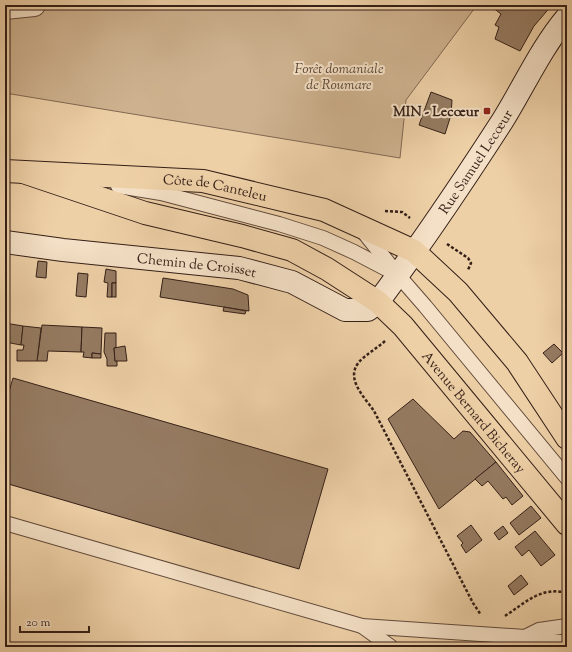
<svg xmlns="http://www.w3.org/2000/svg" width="572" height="652" font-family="'Sorts Mill Goudy',serif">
  <rect width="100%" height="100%" fill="#eed0a7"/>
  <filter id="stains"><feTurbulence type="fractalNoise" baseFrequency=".005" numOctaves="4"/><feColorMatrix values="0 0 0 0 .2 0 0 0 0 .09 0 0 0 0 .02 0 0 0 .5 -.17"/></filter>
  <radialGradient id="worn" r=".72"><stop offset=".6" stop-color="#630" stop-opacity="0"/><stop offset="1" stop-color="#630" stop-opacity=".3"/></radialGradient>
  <polygon fill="#ceb28f" stroke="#816853" points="5,5 477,5 406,100 400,158 5,93"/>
  <g fill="#957b62" stroke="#341f17">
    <polygon points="493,5 552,5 534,26 520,51 495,39 499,27 495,25 501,14 492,7"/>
    <polygon points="431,92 452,100 451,115 445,134 419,125"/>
    <polygon points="38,261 47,262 46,278 36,277"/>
    <polygon points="106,269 116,271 116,283 112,283 112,297 107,297 108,283 104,282"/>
    <polygon points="78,273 88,274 86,297 76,296"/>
    <polygon points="163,278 233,289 248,295 249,311 160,297"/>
    <rect x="112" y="283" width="4" height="14"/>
    <polygon points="224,307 246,311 245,314 223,311"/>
    <polygon points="5,323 23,326 21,345 5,342"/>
    <polygon points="42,325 82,327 81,352 48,351 47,361 37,361"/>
    <polygon points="23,326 41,328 37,361 17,361 17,350 23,350 24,345 21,345"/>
    <polygon points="82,327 102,328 101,354 92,353 92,358 83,357 84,352 81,352"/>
    <polygon points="105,333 116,333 116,348 114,348 115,361 117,361 117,366 107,366 107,359 104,352"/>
    <polygon points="554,344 563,353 552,363 543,353"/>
    <polygon points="125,346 127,361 115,361 114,348"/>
    <polygon points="92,353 101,354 101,358 92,358"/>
    <polygon points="13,378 328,469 299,569 5,483 5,405"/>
    <polygon points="413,399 454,439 463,431 470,432 496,462 439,509 388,419"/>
    <polygon points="496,462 523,496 512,505 506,497 503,499 488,481 482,486 475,479"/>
    <polygon points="531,506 541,518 519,535 510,523"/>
    <polygon points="471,525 482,540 466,553 461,545 463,543 457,536"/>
    <polygon points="503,526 508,533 499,540 494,533"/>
    <polygon points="535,531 555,555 541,566 529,550 522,556 515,547"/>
    <polygon points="521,575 528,584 514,595 508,586"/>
  </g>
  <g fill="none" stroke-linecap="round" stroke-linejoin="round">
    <defs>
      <g id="lane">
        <polyline points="118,186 161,193 279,224 323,238 354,252 398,275"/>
        <polyline points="362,230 398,275 425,306 567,478"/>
        <polyline points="5,523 362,626 525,637 543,642 567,642"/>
        <polyline points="362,626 391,647"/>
        <polyline points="525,637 539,630 567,626"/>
      </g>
      <polyline id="street" points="5,8 34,5"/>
      <g id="secondary">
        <path id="s1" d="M 5,242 L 63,250 L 239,268 L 292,282 L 345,310 L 368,310 L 378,302 C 422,243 463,182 503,120 C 524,86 541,48 567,17"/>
      </g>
      <g id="primary">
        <path id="s2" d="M 5,171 L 203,181 L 324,210 L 414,251 L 458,292 L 517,362 L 567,438"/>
        <path id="s3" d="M 23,172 L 145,213 L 242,236 L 292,250 L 327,269 L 378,302 L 403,326 L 567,524"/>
      </g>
    </defs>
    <use href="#lane" stroke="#624b3b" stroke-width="16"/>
    <use href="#street" stroke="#624b3b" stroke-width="24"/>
    <use href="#secondary" stroke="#341f17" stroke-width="24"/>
    <use href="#primary" stroke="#341f17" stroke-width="24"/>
    <g stroke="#341f17" stroke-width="2.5" stroke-dasharray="3 2" stroke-linecap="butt">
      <polyline points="385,211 402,212 410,218"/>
      <polyline points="447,244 468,258 471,263 468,270"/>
      <path d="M 385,341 C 378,347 370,352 363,358 C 342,376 363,395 374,411 L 473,603 L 481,615"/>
      <path d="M 505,616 C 525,603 541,586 567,593"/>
    </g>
    <use href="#lane" stroke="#f4e0c6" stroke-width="14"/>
    <use href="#street" stroke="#f4e0c6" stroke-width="22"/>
    <use href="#secondary" stroke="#f4e0c6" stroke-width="22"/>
    <use href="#primary" stroke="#eed0a7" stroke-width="22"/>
  </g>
  <rect fill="#8f2418" stroke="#f4e0c6" stroke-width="1.5" x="483" y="107" width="8" height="8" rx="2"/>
  <g text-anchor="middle" stroke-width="4" stroke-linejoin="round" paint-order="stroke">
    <g font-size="14" font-style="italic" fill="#5a4435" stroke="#f4e0c6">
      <text x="339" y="73">Forêt domaniale<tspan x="339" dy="16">de Roumare</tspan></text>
    </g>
    <g font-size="14" font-weight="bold" fill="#341f17" stroke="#f4e0c6" text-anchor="end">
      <text x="479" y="116">MIN - Lecœur</text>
    </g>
    <g font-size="14" fill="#341f17" stroke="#f4e0c6">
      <text dy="5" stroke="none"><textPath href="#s1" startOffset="557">Rue Samuel Lecœur</textPath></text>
      <text dy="5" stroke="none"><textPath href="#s2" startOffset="211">Côte de Canteleu</textPath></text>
      <text dy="5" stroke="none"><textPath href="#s1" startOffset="193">Chemin de Croisset</textPath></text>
      <text dy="5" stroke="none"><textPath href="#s3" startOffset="527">Avenue Bernard Bicheray</textPath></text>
    </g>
  </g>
  <rect width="572" height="652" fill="none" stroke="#eed0a7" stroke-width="20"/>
  <rect x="6" y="6" width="560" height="640" fill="none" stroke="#341f17" stroke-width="2"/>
  <rect x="10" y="10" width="552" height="632" fill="none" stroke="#341f17"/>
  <path d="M20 626v6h69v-6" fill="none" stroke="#341f17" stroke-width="2"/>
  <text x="26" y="626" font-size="12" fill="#341f17" stroke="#f4e0c6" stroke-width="3" paint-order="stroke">20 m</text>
  <rect width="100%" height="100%" filter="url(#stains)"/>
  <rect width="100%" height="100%" fill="url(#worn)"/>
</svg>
